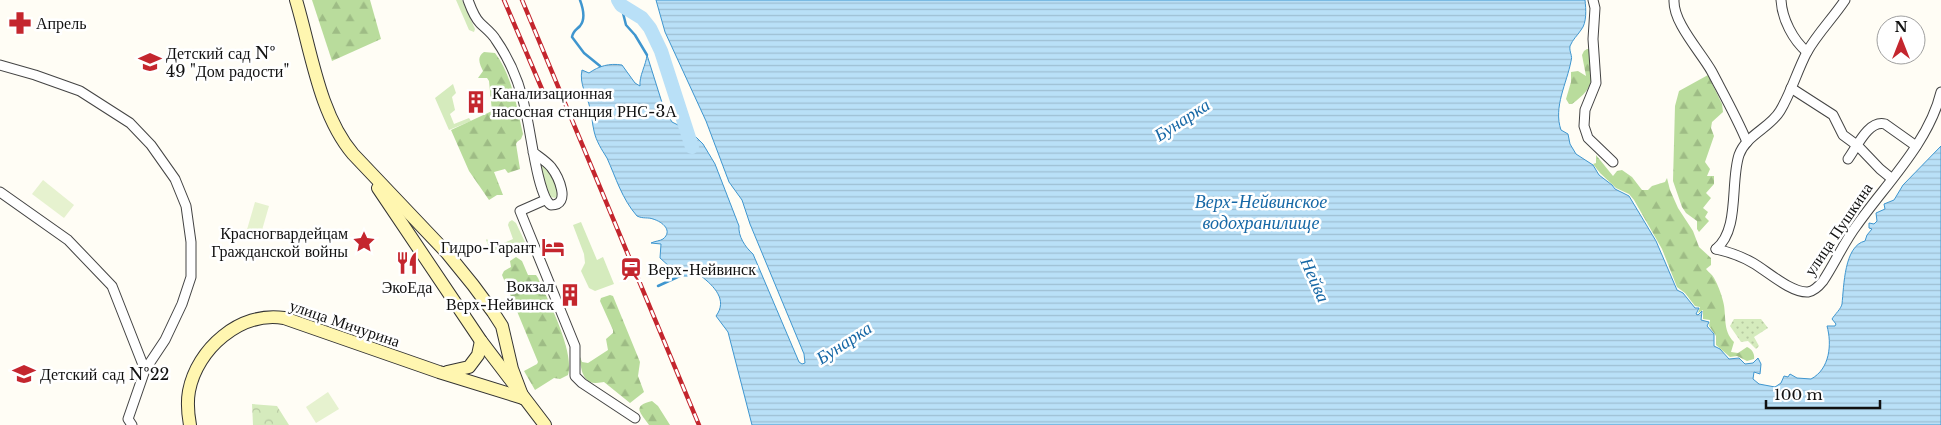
<svg xmlns="http://www.w3.org/2000/svg" width="1941" height="425" font-family="'Libre Baskerville',serif">
  <defs>
    <pattern id="forest-firs" width="22" height="20" patternUnits="userSpaceOnUse" patternTransform="scale(1.25)"><rect width="22" height="20" fill="#b9dc9c"/><path d="M5 1l3.5 6h-7zM16 11l3.5 6h-7z" fill="#9ebc85"/></pattern>
    <pattern id="park-crowns" width="20" height="18" patternUnits="userSpaceOnUse" patternTransform="scale(1.25)"><rect width="20" height="18" fill="#d5ebbd"/><path d="M2 6a3 3 0 1 1 6 0M12 15a3 3 0 1 1 6 0" fill="none" stroke="#b6c8a1"/></pattern>
    <pattern id="garden-dots" width="8" height="8" patternUnits="userSpaceOnUse" patternTransform="scale(1.25)"><rect width="8" height="8" fill="#d5ebbd"/><path d="M2 2h.1M6 6h.1" fill="none" stroke="#b6c8a1" stroke-width="1.8" stroke-linecap="round"/></pattern>
    <pattern id="water-rules" width="6" height="5" patternUnits="userSpaceOnUse" patternTransform="scale(1.25)"><rect width="6" height="5" fill="#b9e0f7"/><path d="M0 2.5h6" fill="none" stroke="#9ebfd3"/></pattern>
  </defs>
  <rect width="100%" height="100%" fill="#fffdf5"/>
  <g fill="#d5ebbd">
    <polygon points="456,0 462,0 475,29 474,32 469,30"/>
    <polygon points="453,84 456,93 452,97 455,110 450,114 454,124 469,118 471,121 449,130 435,98"/>
    <path d="M 541,165 C 553,170 555,183 558,194 L 556,198 L 550,197 L 547,193 Z"/>
    <polygon points="512,220 516,223 525,242 503,252 501,248 491,252 486,240 487,239 493,248 513,239 508,225 509,222"/>
    <polygon points="581,222 597,260 603,257 614,284 595,291 589,288 581,271 585,263 584,254 573,225"/>
  </g>
  <g fill="url(#forest-firs)">
    <polygon points="312,0 370,0 381,39 332,61"/>
    <path d="M 1587,49 L 1591,49 C 1592,77 1597,86 1572,104 L 1569,104 L 1566,99 L 1571,82 L 1571,72 L 1578,71 L 1586,76 L 1582,55 L 1584,51 Z"/>
    <path d="M 484,52 L 495,53 C 512,75 517,108 523,134 L 521,139 L 517,142 L 516,144 L 520,169 L 508,173 L 505,169 L 494,172 L 503,195 L 497,195 L 489,200 L 469,171 L 451,130 L 492,111 L 489,81 L 487,78 L 478,78 L 483,71 C 480,65 476,57 484,52 Z"/>
    <polygon points="1708,75 1722,104 1723,112 1712,122 1711,128 1714,136 1705,162 1710,169 1707,176 1714,176 1714,184 1706,193 1711,198 1703,208 1708,212 1705,217 1709,221 1699,232 1697,229 1697,221 1686,213 1682,207 1673,181 1675,106 1679,91"/>
    <path d="M 1596,155 L 1613,176 L 1617,171 L 1622,170 L 1632,177 L 1642,190 L 1648,190 L 1652,186 L 1665,182 L 1667,178 L 1670,190 L 1678,208 L 1693,231 L 1699,247 L 1711,258 L 1711,265 L 1706,269 C 1709,273 1712,274 1714,278 C 1718,285 1721,293 1723,301 C 1727,315 1722,330 1734,342 L 1731,352 L 1738,353 L 1747,347 C 1752,349 1755,354 1754,359 L 1747,361 L 1737,356 L 1730,357 L 1716,345 L 1716,336 L 1709,326 L 1710,320 L 1703,319 L 1703,310 L 1698,313 L 1700,307 L 1695,306 L 1685,293 L 1677,287 L 1662,249 L 1634,200 L 1629,194 L 1616,188 L 1600,173 L 1593,164 L 1596,163 Z"/>
    <path d="M 516,257 L 522,261 L 528,275 L 536,275 L 538,278 C 548,300 575,352 568,375 L 560,379 L 554,378 L 535,390 L 524,371 L 537,364 L 538,362 L 502,275 L 504,271 L 511,267 L 510,261 Z"/>
    <path d="M 610,295 L 613,296 L 640,362 L 638,376 L 644,392 L 630,403 L 604,382 C 602,382 599,383 596,383 C 583,384 580,367 580,357 L 582,362 L 588,363 L 608,350 L 606,339 L 613,333 L 613,330 L 600,301 L 601,298 Z"/>
    <path d="M 652,401 L 658,406 L 670,425 L 649,425 C 641,413 631,406 652,401 Z"/>
  </g>
  <polygon fill="url(#park-crowns)" points="252,404 277,406 289,425 253,425"/>
  <polygon fill="url(#garden-dots)" points="1734,319 1761,319 1768,328 1754,337 1759,346 1756,349 1748,341 1741,342 1730,326"/>
  <g fill="#e6f2cf">
    <polygon points="43,180 74,205 64,218 32,194"/>
    <polygon points="255,202 269,206 260,237 246,233"/>
    <polygon points="328,392 339,409 316,423 306,407"/>
  </g>
  <path fill="url(#water-rules)" stroke="#3f96cf" d="M 656,0 L 1585,0 C 1586,9 1587,23 1581,30 C 1577,36 1573,39 1570,46 C 1569,52 1573,56 1571,61 C 1567,83 1553,107 1561,130 L 1568,134 L 1570,144 L 1576,154 L 1593,165 L 1599,175 L 1612,185 L 1615,189 L 1629,196 L 1656,241 L 1677,290 L 1683,293 L 1695,308 L 1699,308 L 1696,314 L 1698,315 L 1702,311 L 1701,320 L 1709,322 L 1707,326 L 1714,334 L 1714,346 L 1720,349 L 1729,359 L 1739,358 L 1745,364 L 1753,363 L 1758,358 L 1761,364 L 1760,374 L 1754,372 L 1753,379 L 1759,384 L 1775,387 L 1781,383 L 1784,376 L 1788,377 L 1790,374 L 1797,378 L 1811,379 C 1830,369 1832,344 1827,326 L 1835,326 L 1836,324 L 1832,319 C 1835,314 1841,309 1842,304 C 1844,286 1844,246 1865,241 L 1867,235 L 1872,229 L 1869,228 L 1869,223 L 1874,224 L 1877,221 L 1876,213 L 1885,209 L 1884,204 L 1894,200 L 1903,185 L 1941,146 L 1941,425 L 752,425 L 728,332 L 716,316 C 728,300 714,286 701,276 L 680,276 L 660,258 L 661,244 L 651,243 C 655,241 660,241 663,239 C 673,231 663,222 653,219 C 648,217 643,219 637,216 C 622,199 616,178 607,158 C 602,150 596,141 594,131 C 592,123 592,115 590,108 C 587,95 579,84 582,70 L 589,73 C 599,66 609,63 622,65 L 635,83 L 640,86 C 639,76 646,65 647,55 L 664,109 L 672,122 L 690,131 L 703,144 L 715,164 L 739,226 C 738,236 745,247 753,254 L 799,362 L 802,364 L 805,363 L 804,354 L 750,224 L 742,200 L 729,182 L 706,121 L 665,32 Z"/>
  <g fill="none" stroke-linecap="round" stroke-linejoin="round">
    <g stroke="#3f96cf" stroke-width="2.5">
      <path d="M 580,0 C 583,8 586,19 580,26 C 576,30 573,31 572,37 L 584,53 L 600,66"/>
      <polyline points="621,5 626,25 635,35 647,55"/>
      <polyline points="658,286 682,275"/>
    </g>
    <polyline stroke="#b9e0f7" stroke-width="14" points="618,0 621,5 642,18 650,28 661,51 692,147"/>
    <defs>
      <g id="street">
        <path d="M 468,0 C 471,8 474,17 480,23 C 486,29 492,33 496,40 C 512,63 522,90 527,118 C 531,134 538,197 551,205 C 572,205 558,176 551,167 C 546,161 539,157 533,152"/>
        <polyline points="1593,0 1595,8 1593,39 1596,83 1585,110 1584,126 1588,138 1613,162"/>
        <path d="M 1674,0 C 1673,23 1701,52 1712,72 C 1724,95 1737,118 1747,142"/>
        <path d="M 1781,0 C 1782,19 1793,40 1807,52"/>
        <polyline points="0,65 35,75 80,91 130,123 151,145 175,179 186,206 191,242 191,277 182,304 165,340 145,370 128,419 132,425"/>
        <polyline points="1791,88 1833,115 1843,135 1858,146 1880,169 1891,178"/>
        <path d="M 1848,159 C 1857,147 1868,120 1885,124 L 1916,146"/>
        <polyline points="0,192 68,240 112,286 145,370"/>
        <polyline points="545,200 520,211 575,346 575,376 582,383 635,418"/>
        <path d="M 1716,249 C 1729,252 1741,256 1753,263 C 1767,271 1791,293 1808,292 C 1814,291 1819,286 1823,281 C 1835,263 1844,242 1857,225 C 1886,184 1929,142 1941,92"/>
        <path d="M 1716,249 C 1740,230 1730,182 1739,155 C 1746,135 1770,128 1780,111 C 1791,93 1797,71 1807,52 C 1817,34 1833,18 1845,0"/>
      </g>
      <g id="secondary">
        <path d="M 296,0 C 311,50 319,114 353,154 L 447,253 L 473,285 L 493,312 L 502,326 L 512,369 L 523,398"/>
        <polyline points="378,188 481,341 545,425"/>
        <polyline points="447,372 469,367 478,355 481,341"/>
        <path d="M 190,425 C 188,414 187,402 189,391 C 197,349 240,311 284,318 L 439,372 L 523,398"/>
      </g>
    </defs>
    <use href="#street" stroke="#444" stroke-width="11"/>
    <use href="#secondary" stroke="#333" stroke-width="14"/>
    <use href="#street" stroke="#fff" stroke-width="9"/>
    <use href="#secondary" stroke="#fff6b0" stroke-width="12"/>
    <defs>
      <g id="rail">
        <polyline points="504,0 544,94"/>
        <polyline points="522,0 699,425"/>
      </g>
    </defs>
    <use href="#rail" stroke="#c4262e" stroke-width="4.5"/>
    <use href="#rail" stroke="#fff" stroke-width="2.5" stroke-dasharray="8" stroke-linecap="butt"/>
  </g>
  <defs>
    <symbol id="pharmacy-bare" viewBox="-9 -9 18 18"><path d="M-2-6h4v4h4v4h-4v4h-4v-4h-4v-4h4Z" fill="#c4262e" stroke="#fff" stroke-width="2.5" paint-order="stroke"/></symbol>
    <symbol id="school-bare" viewBox="-9 -9 18 18"><path d="M0-5L7-2L0 1L-7-2ZM-4 1L0 2.5L4 1V4Q0 6-4 4Z" fill="#c4262e" stroke="#fff" stroke-width="2.5" paint-order="stroke"/></symbol>
    <symbol id="building-bare" viewBox="-9 -9 18 18"><path d="M-4-6H4V6H1V3H-1V6H-4ZM-2.5-4.3h1.7v1.8h-1.7ZM.8-4.3h1.7v1.8H.8ZM-2.5-1h1.7V.8h-1.7ZM.8-1h1.7V.8H.8Z" fill="#c4262e" stroke="#fff" stroke-width="2.5" paint-order="stroke"/></symbol>
    <symbol id="sight-bare" viewBox="-9 -9 18 18"><path d="M0-6L1.8-2.2L6-1.7L2.9 1.2L3.7 5.4L0 3.3L-3.7 5.4L-2.9 1.2L-6-1.7L-1.8-2.2Z" fill="#c4262e" stroke="#fff" stroke-width="2.5" paint-order="stroke"/></symbol>
    <symbol id="hotel-bare" viewBox="-9 -9 18 18"><path d="M-6-4.5h1.5V1H6V5H4.5V3h-9V5H-6ZM-4 0a1.8 1.8 0 1 1 3.6 0ZM.5 0V-2.5h3Q6-2.5 6 0Z" fill="#c4262e" stroke="#fff" stroke-width="2.5" paint-order="stroke"/></symbol>
    <symbol id="restaurant-bare" viewBox="-9 -9 18 18"><path d="M-5-6h1v4h1v-4h1v4h1v-4h1v5L-1.5 .5V6h-2V.5L-5-1ZM5-6V6H3V1.5H1.5Q1.5-4 5-6Z" fill="#c4262e" stroke="#fff" stroke-width="2.5" paint-order="stroke"/></symbol>
    <symbol id="station-bare" viewBox="-9 -9 18 18"><path d="M-3-6H3Q5-6 5-4V2Q5 4 3 4L4.5 6H3L1.5 4h-3L-3 6H-4.5L-3 4Q-5 4-5 2V-4Q-5-6-3-6ZM-3.5-4v3h7v-3ZM-3.5 1v1.5H-2V1ZM2 1v1.5H3.5V1Z" fill="#c4262e" stroke="#fff" stroke-width="2.5" paint-order="stroke"/></symbol>
  </defs>
  <g fill-rule="evenodd">
    <use href="#pharmacy-bare" x="4" y="7" width="32" height="32"/>
    <use href="#school-bare" x="134" y="46" width="32" height="32"/>
    <use href="#building-bare" x="460" y="86" width="32" height="32"/>
    <use href="#sight-bare" x="348" y="226" width="32" height="32"/>
    <use href="#hotel-bare" x="537" y="231" width="32" height="32"/>
    <use href="#restaurant-bare" x="391" y="247" width="32" height="32"/>
    <use href="#station-bare" x="615" y="253" width="32" height="32"/>
    <use href="#building-bare" x="554" y="279" width="32" height="32"/>
    <use href="#school-bare" x="8" y="358" width="32" height="32"/>
  </g>
  <g text-anchor="middle" stroke-width="5" stroke-linejoin="round" paint-order="stroke">
    <g font-size="16" fill="#111" stroke="#fff" text-anchor="start">
      <text x="36" y="29">Апрель</text>
      <text x="166" y="59">Детский сад №<tspan x="166" dy="18">49 "Дом радости"</tspan></text>
      <text x="492" y="99">Канализационная<tspan x="492" dy="18">насосная станция РНС-3А</tspan></text>
      <text x="348" y="239" text-anchor="end">Красногвардейцам<tspan x="348" dy="18">Гражданской войны</tspan></text>
      <text x="536" y="253" text-anchor="end">Гидро-Гарант</text>
      <text x="648" y="275">Верх-Нейвинск</text>
      <text x="554" y="292" text-anchor="end">Вокзал<tspan x="554" dy="18">Верх-Нейвинск</tspan></text>
      <text x="407" y="293" text-anchor="middle">ЭкоЕда</text>
      <text x="40" y="380">Детский сад №22</text>
    </g>
    <g font-size="16" fill="#111" stroke="#fff">
      <text transform="translate(1838 229) rotate(-56)" y="6">улица Пушкина</text>
      <text transform="translate(345 323) rotate(19)" y="6">улица Мичурина</text>
    </g>
    <g font-size="18" font-style="italic" fill="#1768a6" stroke="#fff">
      <text transform="translate(1182 120) rotate(-33)" y="6">Бунарка</text>
      <text x="1261" y="208">Верх-Нейвинское<tspan x="1261" dy="21">водохранилище</tspan></text>
      <text transform="translate(1315 280) rotate(66)" y="6">Нейва</text>
      <text transform="translate(844 343) rotate(-33)" y="6">Бунарка</text>
    </g>
  </g>
  <g transform="translate(1901 40)"><circle r="24" fill="#ffffff" stroke="#a0a0a0"/>
  <path d="M0-4L9 19L0 12L-9 19Z" fill="#c4262e"/>
  <text y="-8" font-size="14" font-weight="bold" text-anchor="middle" fill="#111111">N</text>
  </g>
  <path d="M1766 400v8h114v-8" fill="none" stroke="#111111" stroke-width="2.5"/>
  <text x="1774" y="400" font-size="15" fill="#111111" stroke="#ffffff" stroke-width="4" paint-order="stroke">100 m</text>
</svg>
